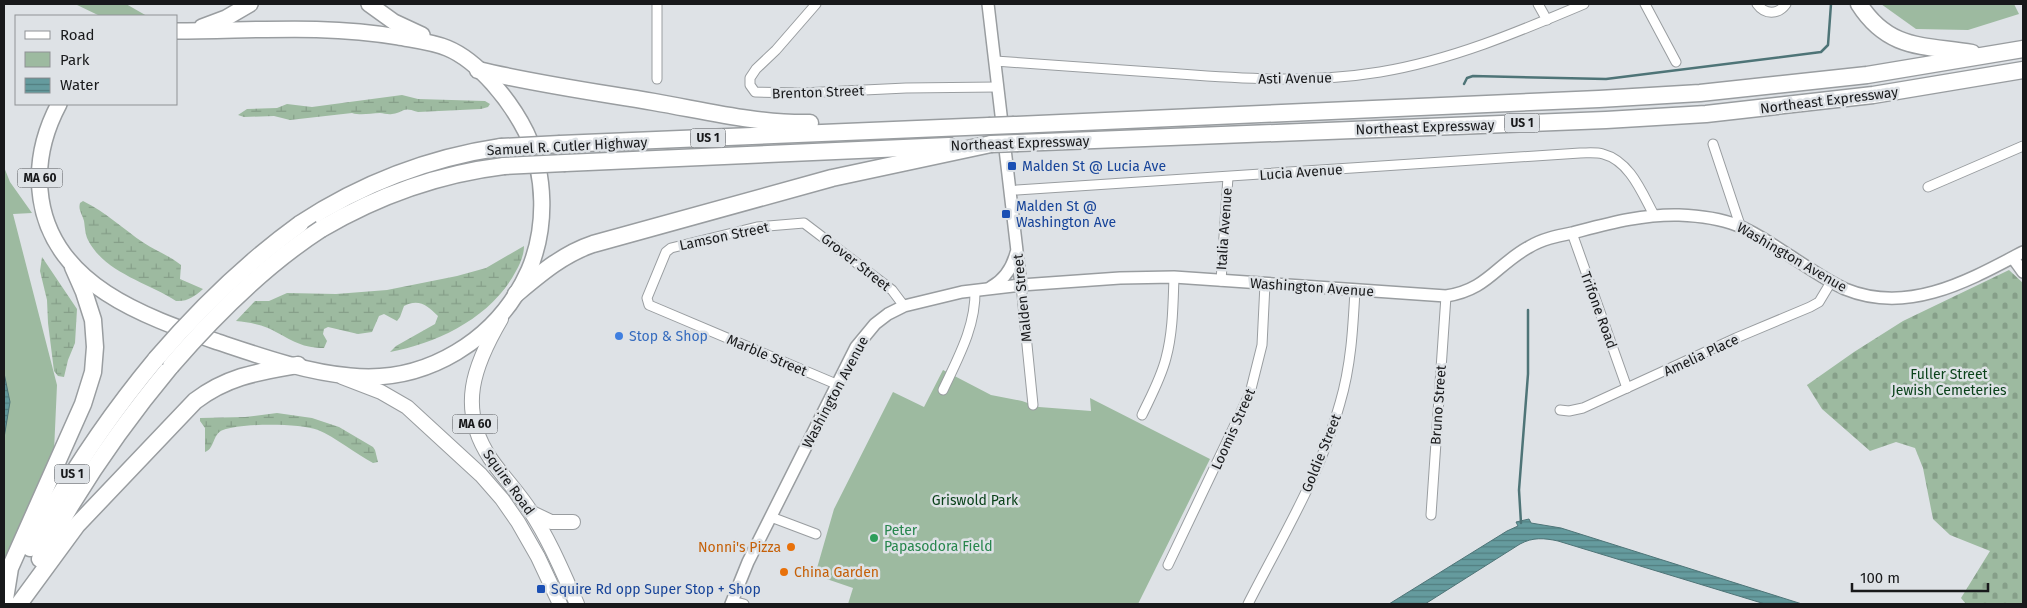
<svg xmlns="http://www.w3.org/2000/svg" width="2027" height="608" font-family="'Fira Sans',sans-serif">
  <defs>
    <pattern id="wetland-marsh" width="20" height="14" patternUnits="userSpaceOnUse" patternTransform="scale(1.25)"><rect width="20" height="14" fill="#9dbaa0"/><path d="M1 5h8M5 5V1M11 12h8M15 12V8" fill="none" stroke="#869f89"/></pattern>
    <pattern id="cemetery-stones" width="16" height="16" patternUnits="userSpaceOnUse" patternTransform="scale(1.25)"><rect width="16" height="16" fill="#9dbaa0"/><path d="M2 7V4a2 2 0 0 1 4 0v3zM10 15v-3a2 2 0 0 1 4 0v3z" fill="#869f89"/></pattern>
    <pattern id="water-rules" width="6" height="5" patternUnits="userSpaceOnUse" patternTransform="scale(1.25)"><rect width="6" height="5" fill="#659b9e"/><path d="M0 2.5h6" fill="none" stroke="#527e80"/></pattern>
  </defs>
  <rect width="100%" height="100%" fill="#dee2e6"/>
  <g fill="url(#wetland-marsh)">
    <path d="M 402,95 L 418,99 L 485,101 L 490,104 L 488,107 L 481,109 L 418,112 C 401,106 406,112 392,114 C 388,115 384,113 380,113 C 370,113 362,116 352,113 L 290,120 L 274,116 L 244,117 L 238,115 L 247,109 L 277,108 L 287,104 L 312,107 Z"/>
    <path d="M 83,201 C 106,212 123,229 144,243 C 156,251 170,256 181,265 L 180,279 L 203,289 C 195,296 187,302 176,301 C 147,282 105,273 88,240 C 85,234 85,227 84,221 C 82,213 78,210 80,203 Z"/>
    <path d="M 524,246 C 524,255 520,264 516,271 C 492,317 438,343 390,352 L 396,346 L 435,324 L 438,316 C 428,306 419,298 404,306 L 400,317 L 397,321 L 384,314 L 379,316 L 372,332 L 358,334 L 328,327 L 324,329 L 323,334 L 327,341 L 324,348 C 299,348 289,338 268,328 C 258,324 247,322 236,321 L 255,301 L 269,301 L 287,293 L 336,294 L 387,290 L 457,276 L 486,268 Z"/>
    <polygon points="42,257 77,309 75,343 68,360 64,377 58,376 54,371 48,323 47,300 40,271"/>
    <path d="M 277,413 L 312,418 L 339,427 L 373,447 L 375,450 L 378,462 L 373,463 C 356,454 335,437 318,430 C 299,423 242,423 223,430 C 212,434 215,449 205,452 L 205,428 L 200,421 L 200,418 L 245,417 Z"/>
  </g>
  <polygon fill="url(#cemetery-stones)" points="2009,270 2023,283 2023,604 1966,604 1961,598 1990,551 1950,535 1933,519 1923,468 1915,448 1896,442 1870,451 1822,409 1807,385 1854,352 1903,321"/>
  <g fill="#9dbaa0">
    <polygon points="75,4 126,4 147,16 100,16"/>
    <polygon points="1881,4 2014,4 2019,14 1968,30 1916,29"/>
    <polygon points="4,167 10,182 32,213 13,214 57,385 54,451 4,573"/>
    <polygon points="943,370 991,395 1022,401 1039,407 1091,411 1090,398 1210,459 1138,604 848,604 853,588 815,575 834,509 893,392 924,407"/>
  </g>
  <g fill="url(#water-rules)" stroke="#4e7477">
    <polygon points="4,373 10,402 4,438"/>
    <path d="M 1529,519 L 1531,523 L 1561,528 L 1802,604 L 1765,604 L 1558,541 C 1544,538 1533,537 1520,544 L 1425,604 L 1389,604 L 1507,531 L 1518,526 L 1516,522 Z"/>
  </g>
  <g fill="none" stroke-linecap="round" stroke-linejoin="round">
    <g stroke="#4e7477" stroke-width="2.5">
      <polyline points="1464,84 1467,78 1473,76 1606,79 1821,52 1828,45 1831,4"/>
      <polyline points="1521,523 1519,490 1528,374 1528,310"/>
    </g>
    <defs>
      <g id="minor">
        <polyline points="816,4 776,50 756,69 750,78 750,85 755,92 802,93 906,88 997,87"/>
        <polyline points="1538,4 1547,20"/>
        <polyline points="1645,4 1676,62"/>
        <path d="M 1757,4 C 1765,15 1778,15 1786,4"/>
        <path d="M 995,61 C 1056,65 1118,70 1180,74 C 1247,79 1313,83 1380,72 C 1452,60 1518,32 1584,4"/>
        <polyline points="657,79 657,4"/>
        <polyline points="1713,144 1740,225"/>
        <polyline points="1928,187 2023,146"/>
        <path d="M 1017,190 L 1580,153 C 1588,153 1596,152 1603,154 C 1630,161 1642,193 1654,215"/>
        <polyline points="1572,233 1627,388"/>
        <polyline points="1221,281 1228,177"/>
        <polyline points="1021,285 1033,405"/>
        <polyline points="836,384 649,305 647,298 666,252 671,248 757,227 804,223 892,290 904,306"/>
        <path d="M 943,390 C 958,358 976,326 975,290"/>
        <polyline points="1560,410 1569,411 1583,408 1736,338 1810,307 1819,302 1831,282"/>
        <path d="M 1142,415 C 1151,396 1161,378 1166,358 C 1173,332 1173,304 1174,277"/>
        <polyline points="1431,515 1446,296"/>
        <polyline points="771,517 816,534"/>
        <polyline points="1168,565 1250,393 1262,345 1265,284"/>
        <polyline points="732,601 744,604"/>
        <path d="M 1248,604 C 1281,539 1321,474 1340,403 C 1351,366 1353,328 1355,290"/>
      </g>
      <g id="tertiary">
        <polyline points="988,4 1021,285"/>
        <polyline points="2013,258 2023,272"/>
        <path d="M 991,287 C 1004,280 1012,268 1016,253"/>
        <path d="M 731,604 L 748,562 L 856,347 L 875,324 L 888,314 L 904,306 L 962,292 L 1021,285 L 1120,278 L 1174,277 L 1446,296 C 1487,290 1496,265 1529,247 C 1542,239 1557,236 1572,233 C 1607,224 1642,214 1679,215 C 1729,217 1747,227 1787,254 C 1806,266 1825,280 1845,289 C 1908,315 1968,281 2023,252"/>
      </g>
      <g id="primary">
        <path d="M 501,319 C 474,365 457,408 490,458 C 503,477 519,493 531,512 C 550,541 563,573 577,604"/>
        <polyline points="342,377 381,392 407,407 481,475 502,499 518,522 538,557 560,604"/>
        <polyline points="532,513 551,522 573,522"/>
      </g>
      <g id="trunk">
        <polyline points="369,4 394,22 422,35"/>
        <polyline points="202,27 226,18 250,4"/>
        <path d="M 59,104 C 43,134 36,166 41,199 C 54,286 146,317 218,342 C 260,356 305,372 350,376 C 426,384 498,340 529,270 C 547,227 546,175 526,132 C 511,102 479,61 447,48 C 432,42 414,40 398,37 C 325,24 251,31 176,31"/>
      </g>
      <g id="motorway">
        <path d="M 1859,4 C 1889,51 1925,45 1972,53"/>
        <path d="M 478,70 C 536,84 595,92 654,102 C 706,111 757,124 810,123"/>
        <polyline points="1014,125 1599,99 1700,93 1867,75 2023,49"/>
        <polyline points="1018,143 1606,120 1706,114 1873,95 2023,70"/>
        <polyline points="560,144 989,126"/>
        <polyline points="565,163 949,146"/>
        <path d="M 300,224 C 361,184 428,158 501,147"/>
        <path d="M 321,229 C 379,195 438,174 504,166"/>
        <path d="M 516,294 C 540,274 563,254 593,244 L 832,178 L 991,144"/>
        <path d="M 30,548 C 65,481 107,418 156,359"/>
        <path d="M 40,559 C 77,490 121,426 171,366"/>
        <polyline points="5,599 10,568 83,404 93,372 95,347 93,320 84,292 73,267"/>
        <path d="M 19,604 L 77,525 L 195,401 C 228,376 258,372 298,365"/>
      </g>
    </defs>
    <use href="#minor" stroke="#999da0" stroke-width="11"/>
    <use href="#tertiary" stroke="#999da0" stroke-width="14"/>
    <use href="#primary" stroke="#999da0" stroke-width="16"/>
    <use href="#trunk" stroke="#999da0" stroke-width="18"/>
    <use href="#motorway" stroke="#999da0" stroke-width="19"/>
    <use href="#minor" stroke="#fff" stroke-width="9"/>
    <use href="#tertiary" stroke="#fff" stroke-width="11"/>
    <use href="#primary" stroke="#fff" stroke-width="14"/>
    <use href="#trunk" stroke="#fff" stroke-width="15"/>
    <use href="#motorway" stroke="#fff" stroke-width="16"/>
    <defs>
      <g id="motorway-bridge">
        <polyline points="989,126 1014,125"/>
        <polyline points="991,144 1018,143"/>
        <polyline points="501,147 560,144"/>
        <polyline points="504,166 565,163"/>
        <path d="M 156,359 C 199,309 246,263 300,224"/>
        <path d="M 171,366 C 215,315 264,266 321,229"/>
      </g>
    </defs>
    <use href="#motorway-bridge" stroke="#999da0" stroke-width="19" stroke-linecap="butt"/>
    <use href="#motorway-bridge" stroke="#fff" stroke-width="16"/>
  </g>
  <g fill="#1a4fb4" stroke="#dee2e6" stroke-width="2">
    <rect x="1007" y="161" width="10" height="10" rx="2.5"/>
    <rect x="1001" y="209" width="10" height="10" rx="2.5"/>
    <rect x="536" y="584" width="10" height="10" rx="2.5"/>
  </g>
  <circle fill="#3f7fe0" stroke="#dee2e6" stroke-width="2" cx="619" cy="336" r="5"/>
  <circle fill="#2e9e5b" stroke="#dee2e6" stroke-width="2" cx="874" cy="538" r="5"/>
  <g fill="#e8710a" stroke="#dee2e6" stroke-width="2">
    <circle cx="791" cy="547" r="5"/>
    <circle cx="784" cy="572" r="5"/>
  </g>
  <g text-anchor="middle" stroke-width="5" stroke-linejoin="round" paint-order="stroke">
    <g fill="#dee2e6" stroke="#535558" stroke-width="1">
      <rect x="1504.5" y="113.5" width="35" height="19" rx="4"/>
      <rect x="690.5" y="128.5" width="35" height="19" rx="4"/>
      <rect x="17.5" y="168.5" width="45" height="19" rx="4"/>
      <rect x="452.5" y="414.5" width="45" height="19" rx="4"/>
      <rect x="54.5" y="464.5" width="35" height="19" rx="4"/>
    </g>
    <g font-size="12" font-weight="bold" fill="#18191b">
      <text x="1522" y="127">US 1</text>
      <text x="708" y="142">US 1</text>
      <text x="40" y="182">MA 60</text>
      <text x="475" y="428">MA 60</text>
      <text x="72" y="478">US 1</text>
    </g>
    <g font-size="14" fill="#18191b" stroke="#dee2e6">
      <text transform="translate(1295 78) rotate(-1)" y="5">Asti Avenue</text>
      <text transform="translate(818 92) rotate(-2)" y="5">Brenton Street</text>
      <text transform="translate(1829 100) rotate(-7)" y="5">Northeast Expressway</text>
      <text transform="translate(1425 127) rotate(-2)" y="5">Northeast Expressway</text>
      <text transform="translate(1020 143) rotate(-2)" y="5">Northeast Expressway</text>
      <text transform="translate(567 146) rotate(-3)" y="5">Samuel R. Cutler Highway</text>
      <text transform="translate(1301 172) rotate(-4)" y="5">Lucia Avenue</text>
      <text transform="translate(1224 229) rotate(-86)" y="5">Italia Avenue</text>
      <text transform="translate(724 236) rotate(-12)" y="5">Lamson Street</text>
      <text transform="translate(1792 257) rotate(30)" y="5">Washington Avenue</text>
      <text transform="translate(856 262) rotate(38)" y="5">Grover Street</text>
      <text transform="translate(1312 287) rotate(4)" y="5">Washington Avenue</text>
      <text transform="translate(1022 298) rotate(-96)" y="5">Malden Street</text>
      <text transform="translate(1599 310) rotate(70)" y="5">Trifone Road</text>
      <text transform="translate(767 355) rotate(23)" y="5">Marble Street</text>
      <text transform="translate(1701 355) rotate(-25)" y="5">Amelia Place</text>
      <text transform="translate(835 392) rotate(-62)" y="5">Washington Avenue</text>
      <text transform="translate(1438 405) rotate(-86)" y="5">Bruno Street</text>
      <text transform="translate(1233 429) rotate(-66)" y="5">Loomis Street</text>
      <text transform="translate(1321 453) rotate(-68)" y="5">Goldie Street</text>
      <text transform="translate(509 482) rotate(54)" y="5">Squire Road</text>
    </g>
    <g font-size="14" fill="#164399" stroke="#dee2e6" text-anchor="start">
      <text x="1022" y="171">Malden St @ Lucia Ave</text>
      <text x="1016" y="211">Malden St @<tspan x="1016" dy="16">Washington Ave</tspan></text>
      <text x="551" y="594">Squire Rd opp Super Stop + Shop</text>
    </g>
    <g font-size="14" fill="#366cbe" stroke="#dee2e6" text-anchor="start">
      <text x="629" y="341">Stop &amp; Shop</text>
    </g>
    <g font-size="14" fill="#0a421a" stroke="#dee2e6">
      <text x="1949" y="379">Fuller Street<tspan x="1949" dy="16">Jewish Cemeteries</tspan></text>
      <text x="975" y="505">Griswold Park</text>
    </g>
    <g font-size="14" fill="#27864d" stroke="#dee2e6" text-anchor="start">
      <text x="884" y="535">Peter<tspan x="884" dy="16">Papasodora Field</tspan></text>
    </g>
    <g font-size="14" fill="#c56008" stroke="#dee2e6" text-anchor="end">
      <text x="781" y="552">Nonni's Pizza</text>
      <text x="794" y="577" text-anchor="start">China Garden</text>
    </g>
  </g>
  <rect width="2027" height="608" fill="none" stroke="#18191b" stroke-width="10"/>
  <rect x="15" y="15" width="162" height="90" fill="#dee2e6" stroke="#8f9295"/>
  <rect x="25" y="31" width="25" height="8" fill="#ffffff" stroke="#8f9295"/>
  <text x="60" y="40" font-size="15" fill="#18191b">Road</text>
  <rect x="25" y="52" width="25" height="15" fill="#9dbaa0" stroke="#8f9295"/>
  <text x="60" y="65" font-size="15" fill="#18191b">Park</text>
  <rect x="25" y="78" width="25" height="15" fill="url(#water-rules)" stroke="#8f9295"/>
  <text x="60" y="90" font-size="15" fill="#18191b">Water</text>
  <path d="M1852 583v8h136v-8" fill="none" stroke="#18191b" stroke-width="2.5"/>
  <text x="1860" y="583" font-size="15" fill="#18191b" stroke="#dee2e6" stroke-width="4" paint-order="stroke">100 m</text>
</svg>
